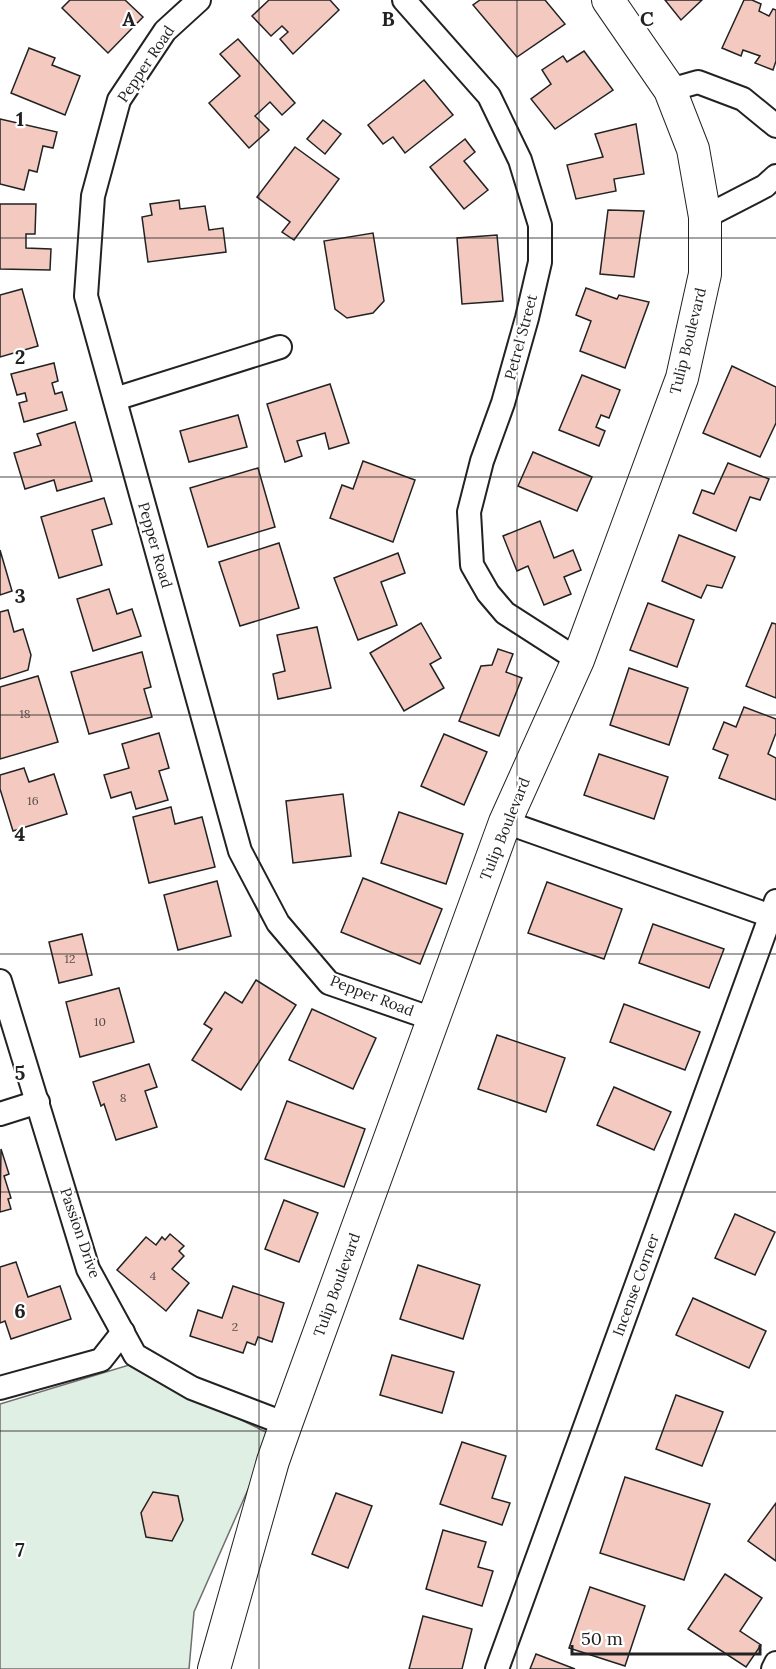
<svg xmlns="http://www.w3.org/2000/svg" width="776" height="1669" font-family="Lora,serif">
  <rect width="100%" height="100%" fill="#fff"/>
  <polygon fill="#e0efe3" stroke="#6f6f6f" stroke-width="1.5" points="129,1365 272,1435 194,1612 189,1669 0,1669 0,1404"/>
  <g fill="#f3c9c0" stroke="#222" stroke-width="1.5">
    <polygon points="70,0 125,0 143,17 108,53 62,8"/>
    <polygon points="269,0 330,0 339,10 293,54 280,39 288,32 282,26 271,36 252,16"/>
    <polygon points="480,0 545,0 565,24 517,57 473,5"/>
    <polygon points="665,0 702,0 681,20"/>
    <polygon points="744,0 752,0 761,4 759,11 769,16 773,9 776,10 776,61 773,70 755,63 760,56 743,50 741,56 722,48"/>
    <polygon points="238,39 295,103 282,115 270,102 255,116 269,130 249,148 209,103 240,76 220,54"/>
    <polygon points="29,48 55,58 52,65 80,76 65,115 11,93"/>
    <polygon points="584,51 613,90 555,129 531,99 551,84 542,70 563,56 567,62"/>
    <polygon points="424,80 453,115 405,153 393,137 383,144 368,125"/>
    <polygon points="0,119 57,132 53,148 43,146 37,172 29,170 24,190 0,184"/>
    <polygon points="323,120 341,134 325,154 307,139"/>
    <polygon points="636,124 644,174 614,179 616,191 576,199 567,165 603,157 595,134"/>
    <polygon points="465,139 475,152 464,161 488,190 464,209 430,167"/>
    <polygon points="295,147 339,179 294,240 282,232 290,222 257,197"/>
    <polygon points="179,200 180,209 205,206 209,230 223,228 226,252 148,262 142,217 152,215 150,204"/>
    <polygon points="0,204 36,204 35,234 26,234 26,248 51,249 50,270 0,269"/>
    <polygon points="608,210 644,211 634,277 600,274"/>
    <polygon points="373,233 384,301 373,313 347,318 335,309 324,241"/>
    <polygon points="497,235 503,301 462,304 457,238"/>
    <polygon points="586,288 617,299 619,295 649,302 625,368 580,351 591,321 576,315"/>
    <polygon points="22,289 38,346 0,357 0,295"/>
    <polygon points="54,363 58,381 52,383 55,394 62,392 67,410 24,422 19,403 27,401 25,393 17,395 11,374"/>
    <polygon points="732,366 776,387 776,423 760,457 703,433"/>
    <polygon points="582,375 620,390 609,418 601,415 596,427 605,431 599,446 559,430"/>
    <polygon points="330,384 349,443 329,449 325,433 297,441 302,456 285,462 267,404"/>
    <polygon points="238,415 247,447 189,462 180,431"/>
    <polygon points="75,422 92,481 57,491 54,480 25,489 14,453 41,445 37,434"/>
    <polygon points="533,452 592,477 577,511 518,486"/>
    <polygon points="363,461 415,480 393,542 330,518 342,485 353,489"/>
    <polygon points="728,463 769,479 760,500 750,497 736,531 693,513 702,490 714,494"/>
    <polygon points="258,468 275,527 208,547 190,488"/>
    <polygon points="104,498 112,524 92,530 102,565 59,578 41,517"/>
    <polygon points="540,521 554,558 573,550 581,570 564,577 571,594 544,605 528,566 517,571 503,536"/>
    <polygon points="679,535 735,557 722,588 707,585 701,598 662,581"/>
    <polygon points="279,543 299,608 240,626 219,562"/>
    <polygon points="0,550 12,591 0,595"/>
    <polygon points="398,553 405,573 381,582 397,625 358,640 334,578"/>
    <polygon points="109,589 117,614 132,609 141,636 93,651 77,599"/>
    <polygon points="648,603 694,620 677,667 630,650"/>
    <polygon points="8,610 14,632 23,629 31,655 28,670 0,679 0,612"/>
    <polygon points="421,623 441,658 430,664 444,688 404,711 370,653"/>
    <polygon points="772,623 776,624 776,698 746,686"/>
    <polygon points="317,627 331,688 278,699 273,674 285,671 277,635"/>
    <polygon points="498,649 513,654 506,672 522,678 499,736 459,721 481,666 492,665"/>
    <polygon points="142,652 151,687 144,689 152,717 89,734 71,672"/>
    <polygon points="629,668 688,688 669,745 610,725"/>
    <polygon points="38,676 58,742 0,759 0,687"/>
    <polygon points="744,707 776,719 776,733 768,754 776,758 776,800 719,778 728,755 713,749 724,722 736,727"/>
    <polygon points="159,733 169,768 159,771 168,800 136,809 131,792 111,798 104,775 129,768 122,744"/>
    <polygon points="444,734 487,752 464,805 421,786"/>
    <polygon points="599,754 668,777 654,819 584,795"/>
    <polygon points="24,768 29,782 54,774 67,814 13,831 0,789 0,775"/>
    <polygon points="343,794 351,856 293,863 286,801"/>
    <polygon points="171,807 175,824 202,817 215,867 149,883 133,817"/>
    <polygon points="399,812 463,834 446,884 381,863"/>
    <polygon points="363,878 442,909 420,964 341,932"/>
    <polygon points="217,881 231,936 178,950 164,895"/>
    <polygon points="547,882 622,909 604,959 528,933"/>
    <polygon points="653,924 724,949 709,988 639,963"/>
    <polygon points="82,934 92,975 59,983 49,942"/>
    <polygon points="256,980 296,1005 241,1090 192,1060 212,1029 204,1024 225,992 242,1003"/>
    <polygon points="119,988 134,1042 80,1057 66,1002"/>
    <polygon points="624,1004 700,1032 685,1070 610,1042"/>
    <polygon points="312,1009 376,1038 353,1089 289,1060"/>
    <polygon points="497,1035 565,1058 546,1112 478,1089"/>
    <polygon points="149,1064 157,1087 145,1091 157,1127 116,1140 104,1104 101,1106 93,1082"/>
    <polygon points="614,1087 671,1112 654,1150 597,1125"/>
    <polygon points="287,1101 365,1129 344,1187 265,1159"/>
    <polygon points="1,1149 9,1174 4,1176 11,1198 8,1199 11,1209 0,1212"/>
    <polygon points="284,1200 318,1213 299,1262 265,1249"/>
    <polygon points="735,1214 775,1232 755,1275 715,1258"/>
    <polygon points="170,1234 184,1246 179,1251 184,1256 172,1269 189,1283 166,1311 117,1270 146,1237 156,1245 162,1237 165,1240"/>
    <polygon points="16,1262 28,1297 60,1286 71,1319 11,1339 5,1321 0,1323 0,1267"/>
    <polygon points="418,1265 480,1285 463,1339 400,1319"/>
    <polygon points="233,1286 284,1303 272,1342 258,1337 255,1345 247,1342 243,1353 190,1336 198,1310 222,1318"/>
    <polygon points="693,1298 766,1331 749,1368 676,1335"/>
    <polygon points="392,1355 454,1372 442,1413 380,1395"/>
    <polygon points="676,1395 723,1412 702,1466 656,1449"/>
    <polygon points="462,1442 506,1456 492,1498 510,1503 502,1525 440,1504"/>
    <polygon points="625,1477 710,1504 684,1580 600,1553"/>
    <polygon points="153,1492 178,1496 183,1520 172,1541 146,1537 141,1513"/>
    <polygon points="336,1493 372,1506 348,1568 312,1554"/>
    <polygon points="776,1503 776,1561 748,1541"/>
    <polygon points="443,1530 486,1542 478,1567 493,1571 482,1606 426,1589"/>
    <polygon points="725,1574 762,1598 740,1631 761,1645 746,1667 688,1629"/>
    <polygon points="590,1587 645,1606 625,1666 569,1648"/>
    <polygon points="423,1616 472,1629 462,1669 409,1669"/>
    <polygon points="536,1654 575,1669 530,1669"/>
  </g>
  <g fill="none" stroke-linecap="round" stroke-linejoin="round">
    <defs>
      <g id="street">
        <polyline points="199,0 165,31 119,100 93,196 86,296 240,851 278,923 329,983 433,1019"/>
        <polyline points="404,0 489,96 520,160 540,225 540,262 527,318 503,403 482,461 469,512 472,565 488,593 505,613 578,660"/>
        <polyline points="670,90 698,82 743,99 776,126"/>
        <polyline points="705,217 765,186 776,176"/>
        <polyline points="115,399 280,347"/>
        <polyline points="505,822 771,916"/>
        <polyline points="0,981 88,1269 135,1355 192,1388 286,1424"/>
        <polyline points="0,1114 38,1102"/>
        <polyline points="0,1388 101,1360 123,1332"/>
        <polyline points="497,1669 776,901"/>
        <polyline points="773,1669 776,1663"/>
      </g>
      <polyline id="secondary" points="214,1669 273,1461 286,1424 505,822 578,660 682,378 705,274 705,217 693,149 670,90 608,0"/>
    </defs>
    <use href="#street" stroke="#222" stroke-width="26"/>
    <use href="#secondary" stroke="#222" stroke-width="34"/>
    <use href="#street" stroke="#fff" stroke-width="22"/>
    <use href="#secondary" stroke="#fff" stroke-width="32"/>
  </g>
  <path fill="none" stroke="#222" stroke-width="1.5" stroke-opacity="0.55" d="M 259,0 L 259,1669M 517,0 L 517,1669M 0,238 L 776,238M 0,477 L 776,477M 0,715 L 776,715M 0,954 L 776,954M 0,1192 L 776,1192M 0,1431 L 776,1431"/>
  <g text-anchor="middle" stroke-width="4.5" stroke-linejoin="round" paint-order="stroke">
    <g font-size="12" fill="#564c4a">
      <text x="25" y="718">18</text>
      <text x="33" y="805">16</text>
      <text x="70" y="963">12</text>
      <text x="100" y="1026">10</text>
      <text x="123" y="1102">8</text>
      <text x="153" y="1280">4</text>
      <text x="235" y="1331">2</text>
    </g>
    <g font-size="15" fill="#222" stroke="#fff">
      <text transform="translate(146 64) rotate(-56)" y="5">Pepper Road</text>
      <text transform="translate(521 337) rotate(-75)" y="5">Petrel Street</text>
      <text transform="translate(688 341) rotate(-76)" y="5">Tulip Boulevard</text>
      <text transform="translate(155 545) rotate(74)" y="5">Pepper Road</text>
      <text transform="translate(505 829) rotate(-68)" y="5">Tulip Boulevard</text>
      <text transform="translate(372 996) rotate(21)" y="5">Pepper Road</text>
      <text transform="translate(80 1233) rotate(71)" y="5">Passion Drive</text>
      <text transform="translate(337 1285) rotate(-70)" y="5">Tulip Boulevard</text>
      <text transform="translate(636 1285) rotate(-70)" y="5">Incense Corner</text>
    </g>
  </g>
  <g font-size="20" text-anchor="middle" font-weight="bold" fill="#222" stroke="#fff" stroke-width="4.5" stroke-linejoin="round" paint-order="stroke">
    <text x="129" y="26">A</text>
    <text x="388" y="26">B</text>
    <text x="647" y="26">C</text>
    <text x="20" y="126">1</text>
    <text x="20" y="364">2</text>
    <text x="20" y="603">3</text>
    <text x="20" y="841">4</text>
    <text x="20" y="1080">5</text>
    <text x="20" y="1318">6</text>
    <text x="20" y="1557">7</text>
  </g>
  <path d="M572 1645v9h188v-9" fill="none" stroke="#222222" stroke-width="3"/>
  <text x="581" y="1645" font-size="18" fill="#222222" stroke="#ffffff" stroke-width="4.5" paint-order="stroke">50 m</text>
</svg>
